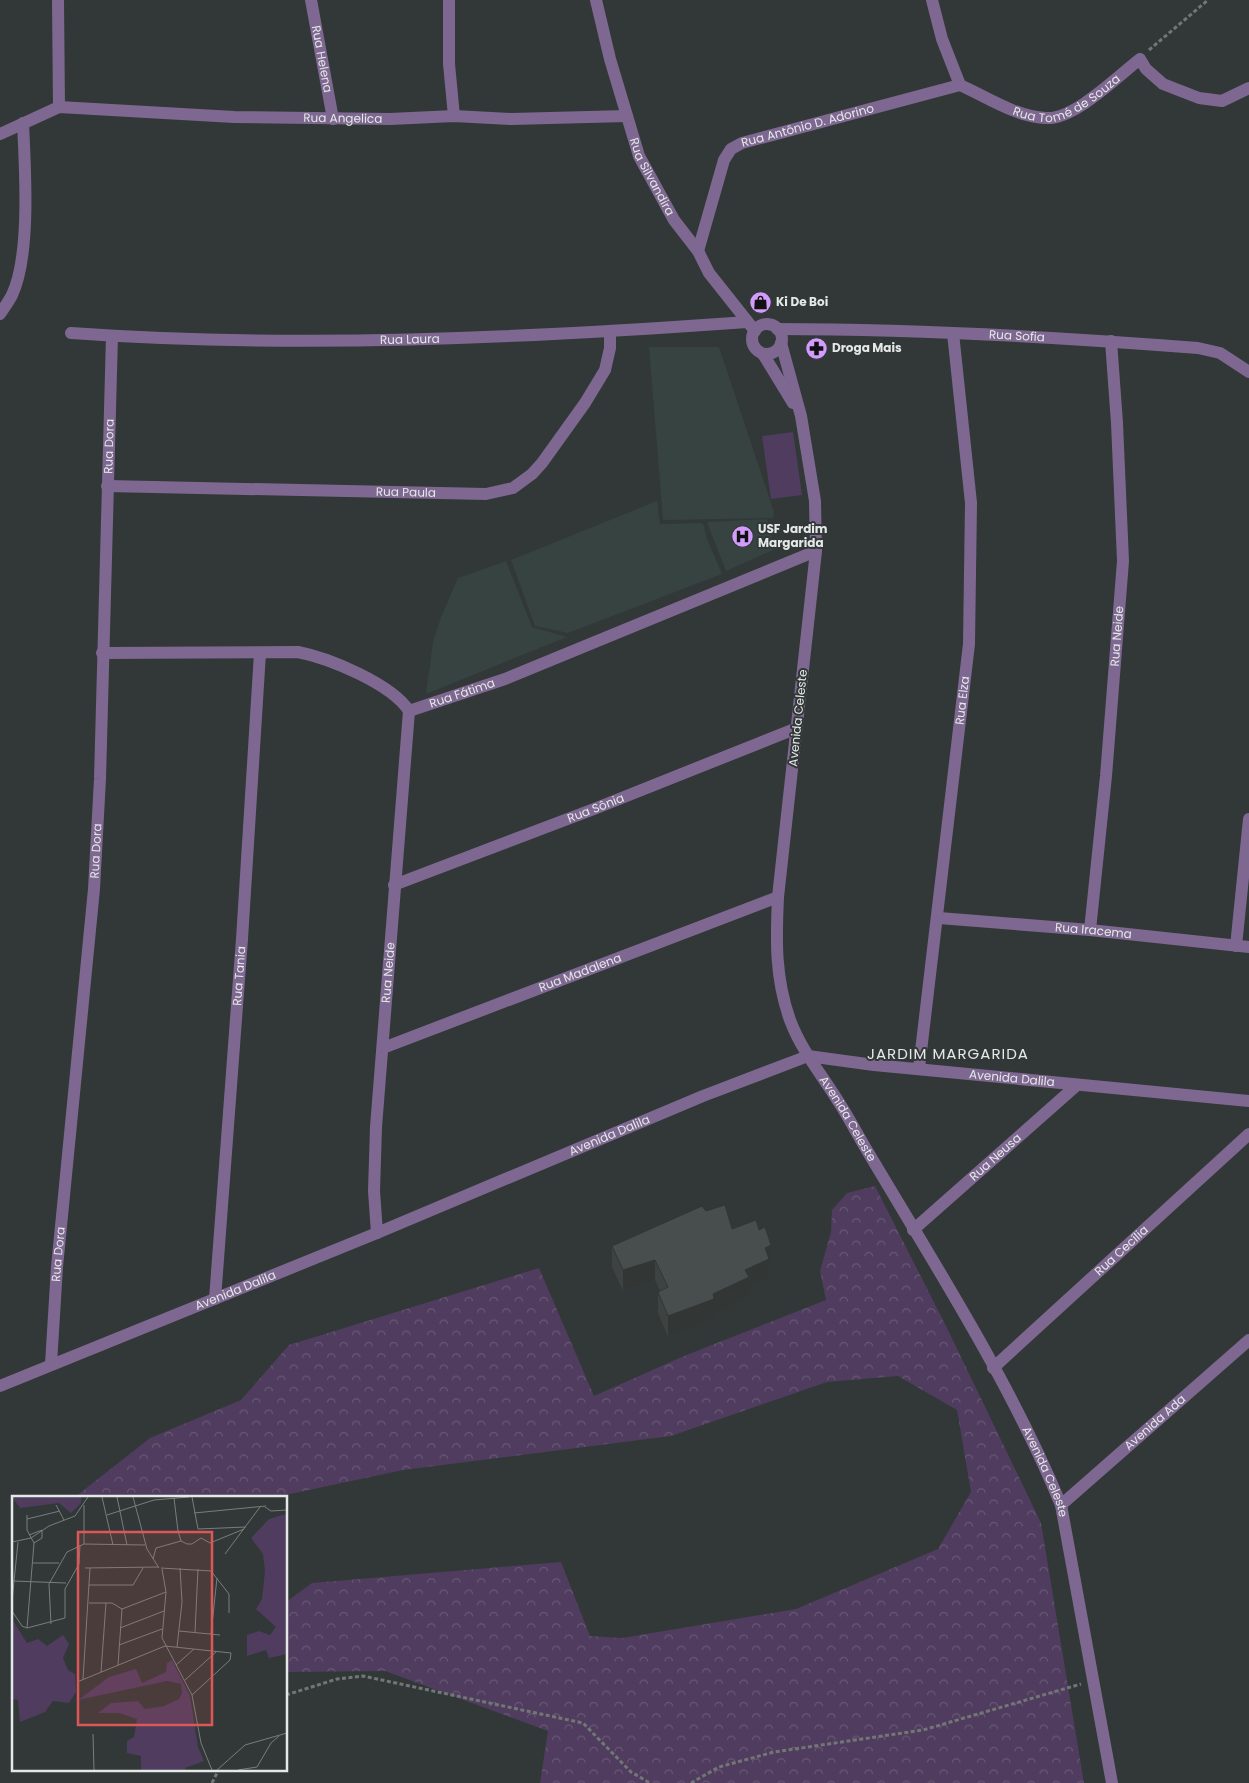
<svg xmlns="http://www.w3.org/2000/svg" width="1249" height="1783" font-family="Poppins,sans-serif">
  <defs>
    <pattern id="forest-crowns" width="20" height="18" patternUnits="userSpaceOnUse" patternTransform="scale(1.25)"><rect width="20" height="18" fill="#4f3c5e"/><path d="M2 6a3 3 0 1 1 6 0M12 15a3 3 0 1 1 6 0" fill="none" stroke="#685875"/></pattern>
  </defs>
  <rect width="100%" height="100%" fill="#323837"/>
  <g fill="#364341">
    <polygon points="649,347 719,347 774,512 773,518 663,520"/>
    <polygon points="657,501 660,524 703,523 707,539 722,574 568,633 535,626 511,560"/>
    <polygon points="767,519 775,549 726,571 707,522"/>
    <polygon points="506,561 532,627 567,637 426,694 433,642 441,617 458,578"/>
  </g>
  <polygon fill="#4f3c5e" points="793,432 802,495 771,499 762,436"/>
  <polygon fill="url(#forest-crowns)" points="875,1186 948,1330 1041,1523 1084,1783 540,1783 548,1731 385,1671 286,1672 286,1602 312,1583 561,1562 590,1636 622,1638 796,1609 938,1549 971,1492 957,1410 898,1376 827,1382 671,1436 403,1470 276,1497 75,1497 150,1438 241,1400 289,1345 539,1268 594,1396 684,1356 826,1300 820,1271 831,1232 832,1210 847,1193"/>
  <g fill="none" stroke-linecap="round" stroke-linejoin="round">
    <g stroke="#727776" stroke-width="3" stroke-dasharray="4 2.5" stroke-linecap="butt">
      <polyline points="1149,50 1208,0"/>
      <polyline points="286,1695 337,1679 363,1676 583,1723 631,1772 650,1783"/>
      <polyline points="212,1783 219,1769"/>
      <polyline points="691,1783 719,1767 774,1752 923,1730 1081,1684"/>
    </g>
    <g stroke="#7e6891" stroke-width="12">
      <polyline points="58,0 59,107"/>
      <path id="s1" d="M 311,0 L 333,119"/>
      <polyline points="449,0 449,64 454,116"/>
      <path id="s2" d="M 596,0 L 610,59 L 639,156 L 674,220 L 698,251 L 709,273 L 755,331"/>
      <path id="s3" d="M 932,0 L 942,39 L 960,85 C 987,97 1016,117 1046,118 C 1074,120 1118,76 1140,59 L 1146,69 L 1163,84 L 1199,98 L 1222,101 L 1249,88"/>
      <path id="s4" d="M 0,134 L 59,107 L 234,117 L 390,119 L 454,116 L 511,119 L 627,116"/>
      <path id="s5" d="M 698,251 L 724,160 L 731,149 L 742,143 L 960,85"/>
      <path d="M 0,314 C 4,308 9,301 12,295 C 31,255 25,168 23,123"/>
      <circle cx="767" cy="339" r="15"/>
      <path id="s6" d="M 777,329 C 918,329 1058,337 1198,348 L 1220,353 L 1249,372"/>
      <path id="s7" d="M 71,333 C 296,349 523,338 747,322"/>
      <path id="s8" d="M 781,343 L 801,416 L 815,501 L 816,551 L 778,897 C 776,940 775,978 790,1020 C 801,1050 822,1075 838,1101 C 848,1116 856,1132 865,1147 C 933,1262 1010,1381 1061,1505 L 1112,1783"/>
      <polyline points="763,354 793,403"/>
      <path id="s9" d="M 107,486 L 486,494 L 513,488 L 532,474 L 542,463 L 585,403 L 605,370 L 610,348 L 610,332"/>
      <path d="M 102,653 L 298,652 C 329,658 392,684 409,711"/>
      <path id="s10" d="M 409,711 L 505,679 L 816,551"/>
      <path id="s11" d="M 394,885 L 594,809 L 797,728"/>
      <path id="s12" d="M 939,918 L 1090,930 L 1249,947"/>
      <path id="s13" d="M 1090,930 L 1106,776 L 1123,561 L 1117,423 L 1111,341"/>
      <polyline points="1236,946 1249,819"/>
      <path id="s14" d="M 383,1048 L 778,897"/>
      <path id="s15" d="M 919,1068 L 969,644 L 971,503 L 953,333"/>
      <path id="s16" d="M 913,1230 L 1077,1085"/>
      <path id="s17" d="M 377,1233 L 374,1191 L 376,1127 L 409,711"/>
      <path id="s18" d="M 215,1299 L 242,939 L 260,653"/>
      <path id="s19" d="M 51,1364 L 57,1267 L 94,889 L 100,779 L 112,336"/>
      <path id="s20" d="M 993,1368 L 1249,1134"/>
      <path id="s21" d="M 0,1386 L 377,1233 L 703,1096 L 808,1056 L 874,1065 L 1249,1101"/>
      <path id="s22" d="M 1061,1505 L 1249,1340"/>
    </g>
  </g>
  <polygon fill="#3e4342" points="706,1211 732,1229 771,1266 769,1267 769,1279 749,1289 749,1298 714,1315 714,1320 668,1337 658,1313 658,1292 660,1291 655,1280 623,1291 612,1267 612,1246"/>
  <g fill="#323736">
    <polygon points="771,1245 771,1266 769,1267 769,1279 749,1289 749,1298 714,1315 714,1320 668,1337 668,1316 713,1294 745,1270 765,1248"/>
    <polygon points="655,1260 655,1280 623,1291 623,1270"/>
  </g>
  <polygon fill="#484e4d" stroke="#323736" points="725,1205 732,1229 756,1220 759,1230 765,1227 771,1245 765,1248 769,1259 745,1270 749,1277 713,1294 714,1299 668,1316 658,1292 668,1287 655,1260 623,1270 612,1246 702,1206 706,1211"/>
  <defs>
    <symbol id="shop-disc" viewBox="-11 -11 22 22"><circle r="9.5" fill="#d39cfc" stroke="#323837"/><path d="M-5-2.5h2.3a2.7 3.5 0 0 1 5.4 0H5L5.5 6h-11ZM-1.5-2.5h3a1.5 2.3 0 0 0-3 0Z" fill="#111"/></symbol>
    <symbol id="pharmacy-disc" viewBox="-11 -11 22 22"><circle r="9.5" fill="#d39cfc" stroke="#323837"/><path d="M-2-6h4v4h4v4h-4v4h-4v-4h-4v-4h4Z" fill="#111"/></symbol>
    <symbol id="hospital-disc" viewBox="-11 -11 22 22"><circle r="9.5" fill="#d39cfc" stroke="#323837"/><path d="M-5-5h3v3.5h4V-5h3V5h-3V1.5h-4V5h-3Z" fill="#111"/></symbol>
  </defs>
  <g fill-rule="evenodd">
    <use href="#shop-disc" x="748" y="290" width="25" height="25"/>
    <use href="#pharmacy-disc" x="804" y="336" width="25" height="25"/>
    <use href="#hospital-disc" x="730" y="524" width="25" height="25"/>
  </g>
  <g text-anchor="middle" stroke-width="4" stroke-linejoin="round" paint-order="stroke">
    <g font-size="12" fill="#e4e8e7" stroke="#323837">
      <text dy="4" stroke="none"><textPath href="#s1" startOffset="60">Rua Helena</textPath></text>
      <text dy="4" stroke="none"><textPath href="#s3" startOffset="208">Rua Tomé de Souza</textPath></text>
      <text dy="4" stroke="none"><textPath href="#s4" startOffset="349">Rua Angelica</textPath></text>
      <text dy="4" stroke="none"><textPath href="#s5" startOffset="188">Rua Antônio D. Adorino</textPath></text>
      <text dy="4" stroke="none"><textPath href="#s2" startOffset="186">Rua Silvandira</textPath></text>
      <text dy="4" stroke="none"><textPath href="#s6" startOffset="240">Rua Sofia</textPath></text>
      <text dy="4" stroke="none"><textPath href="#s7" startOffset="339">Rua Laura</textPath></text>
      <text dy="4" stroke="none"><textPath href="#s19" startOffset="920">Rua Dora</textPath></text>
      <text dy="4" stroke="none"><textPath href="#s9" startOffset="299">Rua Paula</textPath></text>
      <text dy="4" stroke="none"><textPath href="#s13" startOffset="295">Rua Neide</textPath></text>
      <text dy="4" stroke="none"><textPath href="#s10" startOffset="56">Rua Fátima</textPath></text>
      <text dy="4" stroke="none"><textPath href="#s15" startOffset="370">Rua Elza</textPath></text>
      <text transform="translate(798 718) rotate(-84)" y="4">Avenida Celeste</text>
      <text dy="4" stroke="none"><textPath href="#s11" startOffset="216">Rua Sônia</textPath></text>
      <text dy="4" stroke="none"><textPath href="#s19" startOffset="515">Rua Dora</textPath></text>
      <text dy="4" stroke="none"><textPath href="#s12" startOffset="155">Rua Iracema</textPath></text>
      <text dy="4" stroke="none"><textPath href="#s17" startOffset="261">Rua Neide</textPath></text>
      <text dy="4" stroke="none"><textPath href="#s14" startOffset="211">Rua Madalena</textPath></text>
      <text dy="4" stroke="none"><textPath href="#s18" startOffset="324">Rua Tania</textPath></text>
      <text dy="4" stroke="none"><textPath href="#s21" startOffset="1078">Avenida Dalila</textPath></text>
      <text dy="4" stroke="none"><textPath href="#s8" startOffset="799">Avenida Celeste</textPath></text>
      <text dy="4" stroke="none"><textPath href="#s21" startOffset="659">Avenida Dalila</textPath></text>
      <text dy="4" stroke="none"><textPath href="#s16" startOffset="110">Rua Neusa</textPath></text>
      <text dy="4" stroke="none"><textPath href="#s20" startOffset="174">Rua Cecília</textPath></text>
      <text dy="4" stroke="none"><textPath href="#s19" startOffset="110">Rua Dora</textPath></text>
      <text dy="4" stroke="none"><textPath href="#s21" startOffset="254">Avenida Dalila</textPath></text>
      <text dy="4" stroke="none"><textPath href="#s22" startOffset="125">Avenida Ada</textPath></text>
      <text dy="4" stroke="none"><textPath href="#s8" startOffset="1204">Avenida Celeste</textPath></text>
    </g>
    <g font-size="12" font-weight="bold" fill="#e4e8e7" stroke="#323837" text-anchor="start">
      <text x="776" y="306">Ki De Boi</text>
      <text x="832" y="352">Droga Mais</text>
      <text x="758" y="533">USF Jardim<tspan x="758" dy="14">Margarida</tspan></text>
    </g>
    <g font-size="15" letter-spacing="1" fill="#e4e8e7" stroke="#323837">
      <text x="948" y="1059">JARDIM MARGARIDA</text>
    </g>
  </g>
  <g transform="translate(12 1496)">
    <rect width="275" height="275" fill="#323837"/>
    <path d="M 0,1 L 69,1 L 69,7 L 59,17 L 47,7 L 8,12 ZM 274,18 L 275,158 L 257,162 L 254,154 L 235,160 L 235,139 L 247,135 L 258,139 L 264,131 L 244,113 L 250,103 L 253,75 L 251,58 L 239,42 L 257,23 ZM 0,123 L 15,147 L 26,143 L 35,150 L 51,139 L 57,148 L 51,162 L 56,174 L 63,178 L 64,196 L 57,207 L 41,205 L 33,216 L 8,226 L 6,204 L 0,203 ZM 160,164 L 178,200 L 186,251 L 192,265 L 173,272 L 174,274 L 129,274 L 129,260 L 115,257 L 115,245 L 122,241 L 125,223 L 107,217 L 86,217 L 99,207 L 126,205 L 133,213 L 152,210 L 167,203 L 170,197 L 169,188 L 155,185 L 66,204 L 97,181 L 124,173 L 130,187 L 154,176 L 155,167 Z" fill="#4f3c5e"/>
    <path fill="none" stroke="#797e7d" stroke-width="1" d="M 90,1 L 101,49M 105,1 L 115,49M 121,1 L 135,53 L 147,72M 180,1 L 186,33 L 234,31M 162,2 L 166,35 L 169,45 L 175,48 L 180,48 L 189,42 L 198,47 L 232,33M 44,9 L 52,24M 72,9 L 72,48M 253,11 L 259,15 L 275,14M 182,17 L 254,10M 15,19 L 15,34 L 22,47 L 15,132M 95,19 L 142,4 L 177,1M 15,23 L 48,15M 17,39 L 30,34 L 30,42 L 22,47M 0,46 L 19,42 L 37,30 L 63,20 L 76,1M 213,58 L 248,11M 141,63 L 144,52 L 169,45M 21,67 L 47,67M 73,72 L 146,71M 149,72 L 199,75 L 217,98 L 217,117M 150,73 L 154,96 L 150,142 L 180,199 L 189,247 L 200,274M 1,85 L 54,87M 77,89 L 121,89 L 131,72M 0,105 L 6,46M 77,107 L 100,107 L 110,113M 110,113 L 154,96M 0,115 L 10,130 L 15,132 L 53,122 L 53,93 L 67,68 L 68,49M 39,128 L 37,88 L 55,56 L 72,48 L 133,49M 108,132 L 152,115M 167,135 L 208,139M 183,136 L 186,73M 199,138 L 205,82M 107,149 L 150,133M 165,151 L 170,106 L 168,72M 106,169 L 110,113M 164,169 L 182,153M 89,176 L 94,107M 71,183 L 78,72M 173,184 L 204,156M 65,186 L 153,150 L 219,157 L 218,164 L 180,199M 81,238 L 82,274M 205,274 L 233,249 L 275,237M 226,274 L 245,271 L 259,247 L 267,240"/>
    <path fill="#da5858" fill-opacity="0.15" stroke="#da5858" stroke-width="2.5" d="M 66,36 L 200,36 L 200,229 L 66,229 Z"/>
    <rect width="275" height="275" fill="none" stroke="#e4e8e7" stroke-width="2.5"/>
  </g>
</svg>
